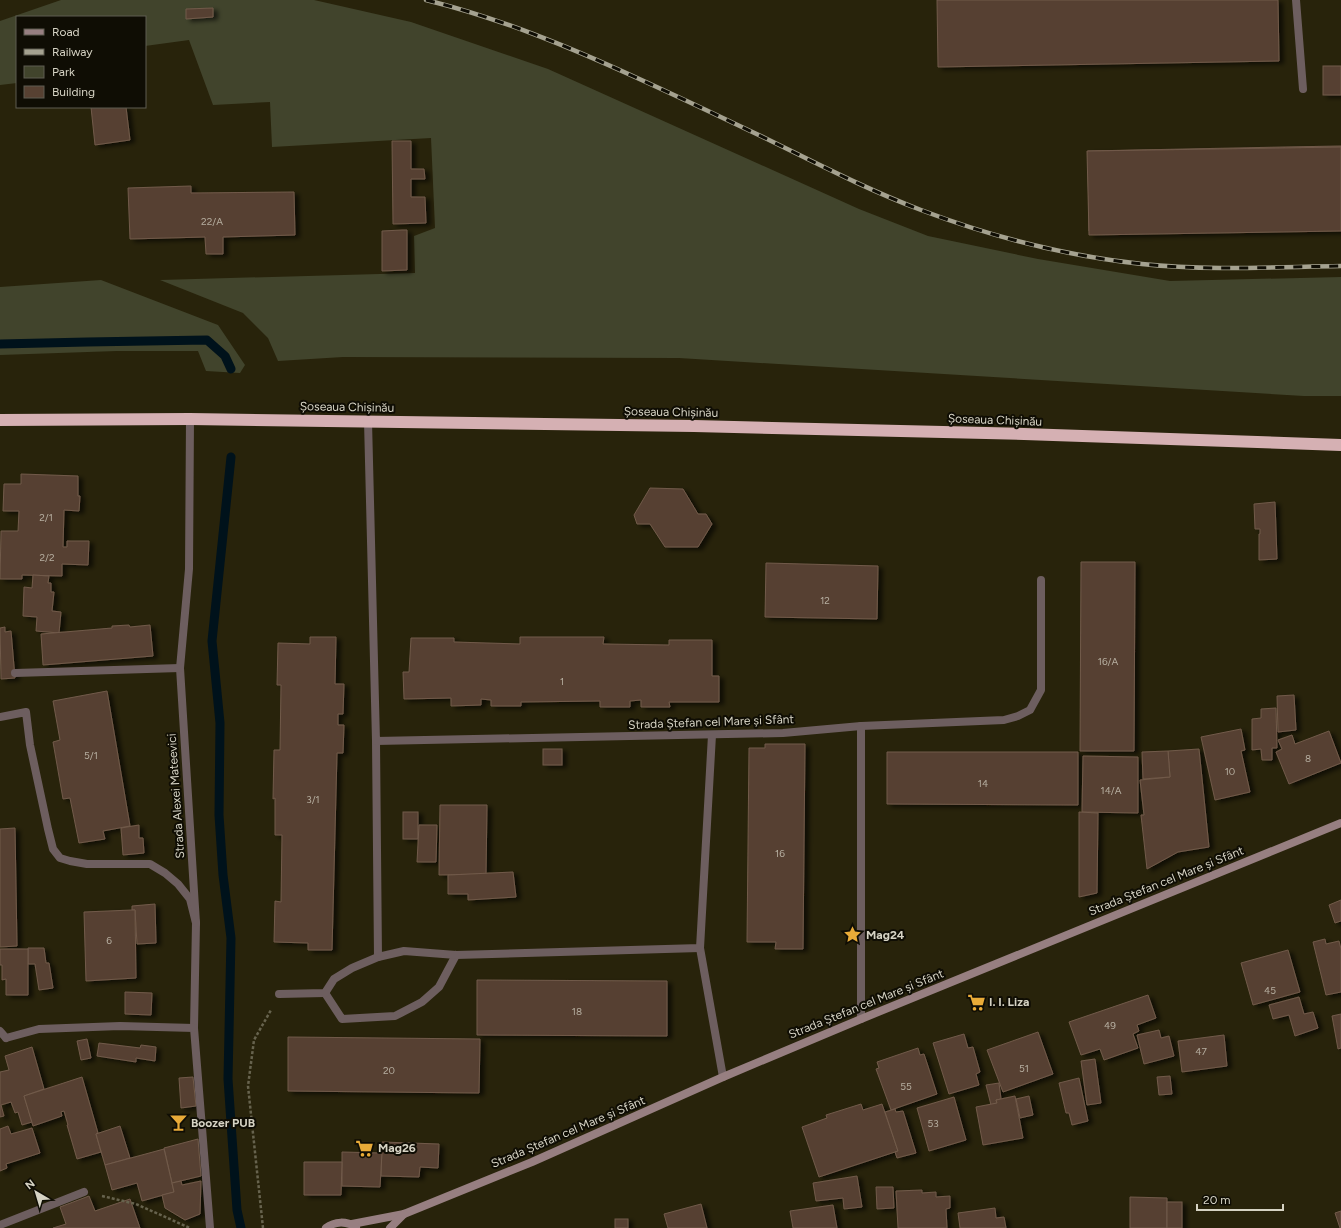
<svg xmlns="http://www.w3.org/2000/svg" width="1341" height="1228" font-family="Figtree,sans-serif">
  <defs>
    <filter id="shadow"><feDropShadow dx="4.5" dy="2.5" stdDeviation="2" flood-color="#0009"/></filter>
  </defs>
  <rect width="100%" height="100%" fill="#28230b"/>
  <g fill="#41442c">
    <polygon points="61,0 314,0 411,22 548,69 859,209 928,236 1038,259 1170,281 1341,277 1341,396 1304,396 679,358 343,357 278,361 268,338 243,313 160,280 415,273 414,236 435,228 431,138 272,147 270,102 213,105 189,40 145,46 145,17 17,17 17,83 0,85 0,21"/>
    <polygon points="101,280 218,325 245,365 240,373 206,371 198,351 117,351 0,355 0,287"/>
  </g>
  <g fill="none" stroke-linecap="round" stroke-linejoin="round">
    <g stroke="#00121b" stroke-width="9">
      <polyline points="0,344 87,342 207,340 225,356 231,369"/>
      <polyline points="231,457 212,641 220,723 219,815 223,875 231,938 228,1079 237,1210 241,1228"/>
    </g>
  </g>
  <g fill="#574132" stroke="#715a4a" filter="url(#shadow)">
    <polygon points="937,0 1278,0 1279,61 938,67"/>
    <polygon points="213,8 213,17 186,19 186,9"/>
    <rect x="1323" y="66" width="18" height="29"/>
    <polygon points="91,107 126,107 130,140 95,145"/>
    <polygon points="392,141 411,141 411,169 424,169 425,179 411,179 411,197 425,197 426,223 393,224"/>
    <polygon points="1341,146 1341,226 1285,227 1284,147"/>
    <polygon points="1284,147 1285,227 1089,231 1088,151"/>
    <polygon points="1341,147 1341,231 1089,235 1087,151"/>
    <polygon points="191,186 191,193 294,192 295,235 223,237 223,254 206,254 205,237 130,239 128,188"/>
    <polygon points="402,230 407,230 407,270 382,271 382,231"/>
    <polygon points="21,474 78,476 78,496 80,496 79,511 64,510 63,547 67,547 67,541 89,541 88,565 62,564 62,576 22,575 22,579 0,579 1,531 18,531 19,511 3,511 4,484 21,484"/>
    <polygon points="650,488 683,489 698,514 706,514 712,524 698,547 665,547 650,524 637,524 634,515"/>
    <polygon points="1275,502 1277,559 1259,560 1259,534 1260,534 1260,529 1255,529 1254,504"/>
    <polygon points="1081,562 1135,562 1134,751 1080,751"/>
    <polygon points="766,563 878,566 877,619 765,617"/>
    <polygon points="33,575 49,576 48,583 51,583 51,592 54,592 52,611 61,612 59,633 36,631 37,617 23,616 24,587 32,588"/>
    <polygon points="129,625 130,627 150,625 153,656 43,665 41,634 112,628 112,626"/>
    <polygon points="5,627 5,632 11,631 15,678 1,679 0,628"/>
    <polygon points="310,637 336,637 335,684 344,684 343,714 338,714 338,725 344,725 343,753 337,753 332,950 308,950 308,943 274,942 275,901 281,902 282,835 275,835 275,798 273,799 274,750 280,750 281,685 277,685 278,643 310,644"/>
    <polygon points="520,637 604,637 603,644 669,645 669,640 712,640 712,676 719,676 719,702 669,702 670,707 641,707 641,700 630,701 630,707 600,707 600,701 521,702 521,706 491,706 491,700 481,699 481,705 451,706 451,698 404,699 403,672 409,672 411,638 454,638 454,642 520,644"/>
    <polygon points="107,691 130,826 103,831 105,839 79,843 70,798 63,799 53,742 60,740 53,701"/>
    <polygon points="1294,695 1296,730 1278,732 1277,696"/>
    <polygon points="1276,708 1277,748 1272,748 1272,760 1262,760 1261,749 1252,750 1252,719 1261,718 1261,709"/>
    <polygon points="1241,729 1245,750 1241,751 1250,792 1215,800 1201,737"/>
    <polygon points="1329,731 1341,763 1289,784 1276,752 1282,749 1278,740 1292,735 1295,744"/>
    <polygon points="765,744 805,744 803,949 775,949 776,942 747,942 749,748 765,748"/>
    <rect x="543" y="749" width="19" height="16"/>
    <polygon points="1199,749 1209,847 1178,852 1147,869 1141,815 1144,815 1140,780 1170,777 1168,751"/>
    <polygon points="1168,751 1170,777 1143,779 1142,752"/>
    <polygon points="887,752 1078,752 1078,805 887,804"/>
    <polygon points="1083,756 1138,757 1138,813 1082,812"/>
    <polygon points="440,805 487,805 486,874 439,875"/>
    <rect x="403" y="812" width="15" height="27"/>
    <polygon points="1079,812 1098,813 1097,893 1079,897"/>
    <polygon points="139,825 139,838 143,838 144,853 123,855 121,828"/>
    <polygon points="419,825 437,825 436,862 417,862"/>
    <polygon points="15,828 17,946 0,947 0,829"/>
    <polygon points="513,872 516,897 468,900 468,894 448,894 448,875"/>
    <polygon points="1341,900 1341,921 1335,923 1329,905"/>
    <polygon points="155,904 156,943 137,944 135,910 132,910 132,906"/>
    <polygon points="132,910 135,910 136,978 86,981 84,912"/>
    <polygon points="1325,939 1326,944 1339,941 1341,949 1341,992 1326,995 1313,942"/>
    <polygon points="28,948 44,948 46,963 49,963 53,988 39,990 35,964 28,964"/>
    <polygon points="0,949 28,949 28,995 6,995 6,979 2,980 2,965 0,965"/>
    <polygon points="1288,950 1300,992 1253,1005 1241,963"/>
    <polygon points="477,980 667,981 667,1036 477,1035"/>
    <polygon points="125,992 152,993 151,1015 125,1014"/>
    <polygon points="1148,995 1156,1018 1137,1025 1139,1031 1133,1034 1138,1048 1104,1060 1100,1049 1081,1055 1069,1022"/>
    <polygon points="1299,997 1304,1014 1313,1012 1318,1028 1295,1036 1289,1015 1273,1019 1269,1005"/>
    <polygon points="1341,1014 1341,1048 1338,1049 1332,1016"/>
    <polygon points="1159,1030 1161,1038 1169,1036 1174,1056 1144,1064 1137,1035"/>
    <polygon points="1038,1032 1053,1074 1003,1092 987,1050"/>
    <polygon points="964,1034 968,1048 973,1047 980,1072 976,1074 979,1085 949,1094 933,1043"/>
    <polygon points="1224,1035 1227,1066 1182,1072 1178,1041"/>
    <polygon points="288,1037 480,1039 479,1093 288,1091"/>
    <polygon points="87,1039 91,1058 81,1060 77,1041"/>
    <polygon points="99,1043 140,1048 141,1045 156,1047 155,1061 136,1058 136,1062 97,1056"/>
    <polygon points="32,1047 44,1089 24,1096 32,1122 22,1125 18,1112 15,1113 11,1102 1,1105 4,1116 0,1117 0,1072 9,1070 5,1056"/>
    <polygon points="918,1048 920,1055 924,1054 937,1094 891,1110 876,1069 879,1068 877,1062"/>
    <polygon points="1095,1059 1101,1103 1087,1105 1081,1061"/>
    <polygon points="1170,1076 1172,1094 1159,1095 1157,1077"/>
    <polygon points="82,1077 98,1133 96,1134 101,1152 77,1159 67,1125 68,1125 64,1111 61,1112 62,1116 33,1126 24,1096"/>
    <polygon points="193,1077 196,1106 181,1108 179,1078"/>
    <polygon points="1079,1078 1088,1121 1072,1125 1069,1113 1066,1113 1059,1083"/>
    <polygon points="999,1083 1001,1099 996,1100 997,1103 991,1105 986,1085"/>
    <polygon points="1015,1096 1023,1138 983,1145 976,1107 997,1103 996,1100"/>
    <polygon points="1029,1096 1033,1115 1020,1118 1016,1099"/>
    <polygon points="954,1097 966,1140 929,1151 917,1108"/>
    <polygon points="861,1104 863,1110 882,1104 898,1151 819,1177 802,1127 827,1118 826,1115"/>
    <polygon points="895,1109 896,1112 903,1111 916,1153 897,1158 895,1152 898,1151 885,1112"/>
    <polygon points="8,1126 11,1134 32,1128 40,1153 6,1164 7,1168 0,1171 0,1129"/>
    <polygon points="120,1126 130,1158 105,1165 96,1134"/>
    <polygon points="198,1139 201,1176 172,1183 164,1148"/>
    <polygon points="382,1142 439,1144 438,1168 420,1167 419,1177 381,1176"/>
    <polygon points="164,1149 174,1192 142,1201 137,1183 112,1190 105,1165"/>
    <polygon points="342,1152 382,1153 380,1187 342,1186"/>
    <polygon points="304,1162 342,1162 341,1195 304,1195"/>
    <polygon points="857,1176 862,1207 844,1209 843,1198 816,1201 813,1183"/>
    <polygon points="181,1181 182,1185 201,1181 200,1214 185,1220 165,1208 162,1195 174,1192 172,1183"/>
    <polygon points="876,1187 893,1187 894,1208 877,1209"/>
    <polygon points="922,1190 922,1193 936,1192 936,1197 950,1196 950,1208 946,1209 947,1228 898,1228 896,1191"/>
    <polygon points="89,1196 95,1211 130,1199 140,1228 53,1228 66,1224 60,1207"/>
    <polygon points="1130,1197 1167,1198 1167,1228 1130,1228"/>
    <rect x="1167" y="1202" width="15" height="26"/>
    <polygon points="701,1204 707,1228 668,1228 664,1214"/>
    <polygon points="833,1205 837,1228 793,1228 790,1211"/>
    <polygon points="995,1208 996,1218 1004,1217 1006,1228 960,1228 958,1213"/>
    <polygon points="1341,1211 1341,1228 1340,1228 1335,1213"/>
    <rect x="615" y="1219" width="13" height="9"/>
  </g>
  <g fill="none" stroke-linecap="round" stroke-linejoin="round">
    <g stroke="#67634e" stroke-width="2.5" stroke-dasharray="3 2" stroke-linecap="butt">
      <polyline points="102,1196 136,1204 190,1228"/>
      <polyline points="263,1228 248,1086 254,1040 271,1010"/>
    </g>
    <g stroke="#6d5e5f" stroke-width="8">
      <polyline points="1296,0 1303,89"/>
      <polyline points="0,717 26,712 30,745 48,829 53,849 60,858 70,861 87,864 150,864 165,873 178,884 190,899 196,923 194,1028 210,1228"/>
      <polyline points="861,726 861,1019"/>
      <polyline points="376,741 378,957"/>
      <polyline points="700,948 723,1077"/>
      <polyline points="325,993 342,1019 395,1016 422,1002 439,987 456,955"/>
      <polyline points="279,994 325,993 334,979 352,968 378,957 404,951 456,955 700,948 712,735"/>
      <polyline points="6,1038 39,1029 120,1026 194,1028"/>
      <polyline points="0,1225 84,1192"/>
    </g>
    <g stroke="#6d5e5f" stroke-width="8">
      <polyline points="190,419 189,569 180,668 196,923"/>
      <polyline points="368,421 376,741 783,733 861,726 1004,720 1018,716 1030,710 1041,690 1041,580"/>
      <polyline points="15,673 180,668"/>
      <polyline points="0,1031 6,1038"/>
    </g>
    <g stroke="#977f81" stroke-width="8">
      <polyline points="352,1224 404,1214 532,1162 723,1077 861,1019 1341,823"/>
      <path d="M 326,1228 C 335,1221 346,1221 356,1227"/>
      <polyline points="390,1228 404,1214"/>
    </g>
    <polyline stroke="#d5b0b3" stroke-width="12" points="0,420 190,419 694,426 1024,434 1341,445"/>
    <defs>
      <path id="rail" d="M 426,0 C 499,18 567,46 635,77 C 679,97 723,118 767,139 C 818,164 868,190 921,210 C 992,237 1066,256 1142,264 C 1208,271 1275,267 1341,266"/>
    </defs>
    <use href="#rail" stroke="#a5a290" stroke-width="4.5"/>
    <use href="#rail" stroke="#0f0d04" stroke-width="3" stroke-dasharray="9" stroke-linecap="butt"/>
  </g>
  <defs>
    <symbol id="sight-bare" viewBox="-9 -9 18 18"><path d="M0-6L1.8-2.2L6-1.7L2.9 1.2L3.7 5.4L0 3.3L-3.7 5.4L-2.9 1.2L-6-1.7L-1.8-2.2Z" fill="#e9ab38" stroke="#0f0d04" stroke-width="2.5" paint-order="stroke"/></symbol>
    <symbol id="supermarket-bare" viewBox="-9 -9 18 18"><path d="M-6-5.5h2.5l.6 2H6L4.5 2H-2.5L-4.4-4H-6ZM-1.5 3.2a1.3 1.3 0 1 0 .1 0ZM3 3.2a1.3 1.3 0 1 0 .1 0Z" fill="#e9ab38" stroke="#0f0d04" stroke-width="2.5" paint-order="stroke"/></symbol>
    <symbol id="bar-bare" viewBox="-9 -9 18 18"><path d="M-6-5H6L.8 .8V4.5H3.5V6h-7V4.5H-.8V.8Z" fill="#e9ab38" stroke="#0f0d04" stroke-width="2.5" paint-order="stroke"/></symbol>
  </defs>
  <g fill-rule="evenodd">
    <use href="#sight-bare" x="840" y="922" width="25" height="25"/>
    <use href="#supermarket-bare" x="964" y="990" width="25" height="25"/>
    <use href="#bar-bare" x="166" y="1110" width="25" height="25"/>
    <use href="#supermarket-bare" x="352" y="1136" width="25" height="25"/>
  </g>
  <g text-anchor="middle" stroke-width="4" stroke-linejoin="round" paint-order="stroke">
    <g font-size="10" fill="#b6aea0">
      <text x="212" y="225">22/A</text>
      <text x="46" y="521">2/1</text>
      <text x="47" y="561">2/2</text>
      <text x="825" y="604">12</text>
      <text x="1108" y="665">16/A</text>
      <text x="562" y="685">1</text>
      <text x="91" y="759">5/1</text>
      <text x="1308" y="762">8</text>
      <text x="1230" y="775">10</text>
      <text x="983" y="787">14</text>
      <text x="1111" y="794">14/A</text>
      <text x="313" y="803">3/1</text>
      <text x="780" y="857">16</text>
      <text x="109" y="944">6</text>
      <text x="1270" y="994">45</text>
      <text x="577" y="1015">18</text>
      <text x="1110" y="1029">49</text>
      <text x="1201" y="1055">47</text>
      <text x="1024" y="1072">51</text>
      <text x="389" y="1074">20</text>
      <text x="906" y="1090">55</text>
      <text x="933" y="1127">53</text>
    </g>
    <g font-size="12" fill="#d6d3c4" stroke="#0f0d04">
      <text transform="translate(347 407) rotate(1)" y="4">Șoseaua Chișinău</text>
      <text transform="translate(671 412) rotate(1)" y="4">Șoseaua Chișinău</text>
      <text transform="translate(995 420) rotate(2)" y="4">Șoseaua Chișinău</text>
      <text transform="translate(711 722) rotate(-2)" y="4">Strada Ștefan cel Mare și Sfânt</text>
      <text transform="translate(176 796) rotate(-94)" y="4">Strada Alexei Mateevici</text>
      <text transform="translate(1166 881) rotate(-22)" y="4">Strada Ștefan cel Mare și Sfânt</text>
      <text transform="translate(866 1004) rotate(-22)" y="4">Strada Ștefan cel Mare și Sfânt</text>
      <text transform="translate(568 1132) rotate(-23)" y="4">Strada Ștefan cel Mare și Sfânt</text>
    </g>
    <g font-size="12" font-weight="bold" fill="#d6d3c4" stroke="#0f0d04" text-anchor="start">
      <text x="866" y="939">Mag24</text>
      <text x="989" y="1006">I. I. Liza</text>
      <text x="191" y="1127">Boozer PUB</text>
      <text x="378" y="1152">Mag26</text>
    </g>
  </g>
  <rect x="16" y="16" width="130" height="92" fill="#0f0d04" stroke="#5f5c51"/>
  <rect x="24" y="29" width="20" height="6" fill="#977f81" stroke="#5f5c51"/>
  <text x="52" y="36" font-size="12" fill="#d6d3c4">Road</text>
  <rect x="24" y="49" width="20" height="6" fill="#a5a290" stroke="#5f5c51"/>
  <text x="52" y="56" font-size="12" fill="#d6d3c4">Railway</text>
  <rect x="24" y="66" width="20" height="12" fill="#41442c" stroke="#5f5c51"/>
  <text x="52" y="76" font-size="12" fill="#d6d3c4">Park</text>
  <rect x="24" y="86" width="20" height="12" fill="#574132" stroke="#5f5c51"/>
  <text x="52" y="96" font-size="12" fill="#d6d3c4">Building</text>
  <g transform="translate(36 1192) rotate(322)" stroke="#0f0d04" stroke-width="3" paint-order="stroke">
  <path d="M0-3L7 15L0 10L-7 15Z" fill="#d6d3c4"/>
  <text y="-6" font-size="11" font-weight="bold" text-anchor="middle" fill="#d6d3c4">N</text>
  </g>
  <path d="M1197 1204v6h86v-6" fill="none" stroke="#d6d3c4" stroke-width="2"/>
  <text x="1203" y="1204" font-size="12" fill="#d6d3c4" stroke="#0f0d04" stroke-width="3" paint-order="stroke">20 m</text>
</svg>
